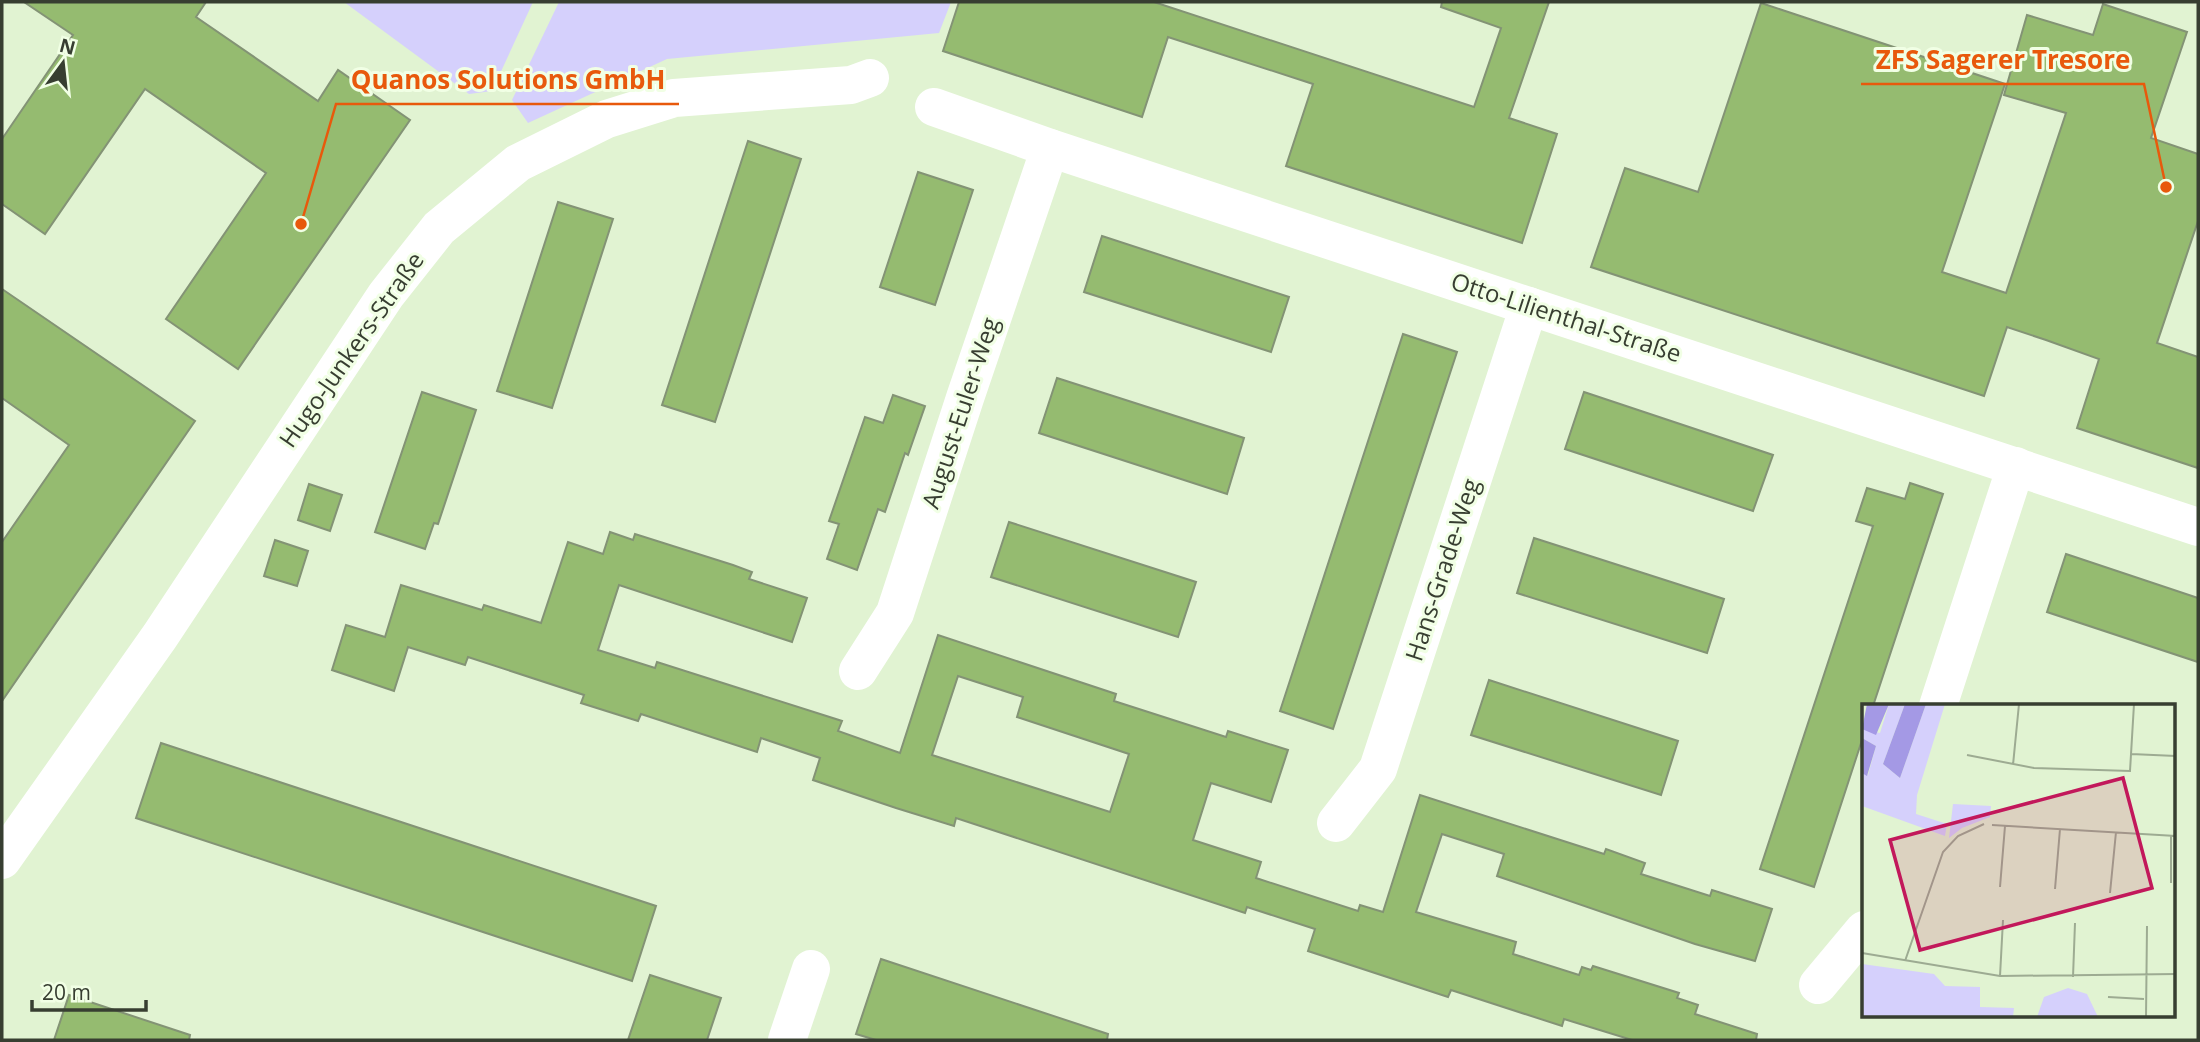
<svg xmlns="http://www.w3.org/2000/svg" width="2200" height="1042" font-family="'Open Sans',sans-serif">
  <rect width="100%" height="100%" fill="#e1f3d2"/>
  <g fill="#d5d0fc">
    <polygon points="344,2 533,2 492,91 469,94"/>
    <polygon points="559,2 951,2 939,33 667,59 528,123 512,100"/>
  </g>
  <g fill="#95bb70" stroke="#839375" stroke-width="2" fill-rule="evenodd">
    <polygon points="24,2 206,2 196,17 318,101 338,70 410,120 238,369 166,319 266,173 145,89 45,234 2,204 2,139 73,35"/>
    <polygon points="959,2 1154,2 1474,107 1501,28 1441,7 1442,2 1549,2 1509,118 1557,134 1522,243 1286,166 1313,84 1168,37 1142,117 943,51"/>
    <polygon points="1761,3 2005,84 1942,272 2006,293 2066,113 2004,95 2027,15 2093,35 2103,4 2187,32 2151,138 2198,154 2198,221 2157,343 2198,357 2198,468 2077,428 2099,359 2046,340 2007,327 1984,396 1591,267 1625,168 1698,192"/>
    <polygon points="748,141 801,159 715,422 662,405"/>
    <polygon points="918,172 973,190 935,305 880,287"/>
    <polygon points="558,202 613,219 552,408 497,391"/>
    <polygon points="1102,236 1289,297 1271,352 1084,292"/>
    <polygon points="2,289 195,421 2,701 2,542 69,445 2,398"/>
    <polygon points="1403,334 1457,352 1333,729 1280,711"/>
    <polygon points="1057,378 1244,438 1227,494 1039,433"/>
    <polygon points="422,392 476,410 438,524 434,523 425,549 375,532"/>
    <polygon points="1584,392 1773,455 1753,511 1565,449"/>
    <polygon points="893,395 925,406 908,455 905,453 885,512 878,509 857,570 827,559 839,524 829,521 865,417 883,423"/>
    <polygon points="1910,483 1943,494 1873,706 1864,706 1863,737 1814,887 1760,869 1873,526 1856,521 1867,488 1905,499"/>
    <polygon points="309,484 342,495 330,531 298,520"/>
    <polygon points="1009,522 1196,582 1178,637 991,577"/>
    <path d="M 610,532 L 633,540 L 635,534 L 733,565 L 752,572 L 749,579 L 807,598 L 792,642 L 619,585 L 598,650 L 655,668 L 657,662 L 842,721 L 838,731 L 900,753 L 938,635 L 1116,694 L 1114,701 L 1226,737 L 1228,731 L 1288,750 L 1271,802 L 1211,783 L 1193,840 L 1261,862 L 1256,878 L 1358,911 L 1360,905 L 1383,912 L 1420,795 L 1604,854 L 1606,849 L 1645,863 L 1641,874 L 1710,896 L 1712,890 L 1772,909 L 1755,961 L 1695,944 L 1497,876 L 1504,854 L 1442,834 L 1416,912 L 1516,942 L 1513,954 L 1579,975 L 1582,967 L 1591,970 L 1593,966 L 1679,993 L 1677,998 L 1698,1005 L 1695,1014 L 1757,1034 L 1756,1040 L 1632,1040 L 1564,1019 L 1562,1026 L 1451,990 L 1448,997 L 1308,951 L 1315,929 L 1247,907 L 1245,913 L 956,818 L 954,826 L 896,808 L 813,780 L 820,758 L 761,738 L 757,752 L 641,714 L 638,721 L 581,703 L 584,695 L 468,657 L 465,665 L 408,647 L 394,691 L 332,670 L 346,625 L 385,637 L 401,585 L 482,610 L 484,605 L 541,623 L 568,542 L 603,554 ZM 958,676 L 1023,697 L 1017,717 L 1129,754 L 1110,812 L 932,755 Z"/>
    <polygon points="1534,538 1724,599 1707,653 1517,593"/>
    <polygon points="275,540 308,551 297,586 264,576"/>
    <polygon points="2066,554 2198,598 2198,662 2047,612"/>
    <polygon points="1489,680 1678,741 1661,795 1471,735"/>
    <polygon points="161,743 656,906 632,981 136,818"/>
    <polygon points="881,959 1108,1034 1107,1040 876,1040 856,1034"/>
    <polygon points="650,975 721,998 707,1040 628,1040"/>
    <polygon points="69,995 190,1035 189,1040 54,1040"/>
  </g>
  <g fill="none" stroke-linecap="round" stroke-linejoin="round">
    <g stroke="#fff" stroke-width="38">
      <polyline points="934,107 1050,148 2198,527"/>
      <polyline points="858,671 895,613 965,398 1050,148"/>
      <polyline points="1938,706 2016,466"/>
      <polyline points="1336,823 1378,769 1529,306"/>
      <polyline points="2,860 160,636 386,295 439,228 518,163 607,119 674,98 851,85 870,78"/>
      <polyline points="1818,985 1864,930"/>
      <polyline points="787,1040 811,969"/>
    </g>
  </g>
  <g text-anchor="middle" stroke-width="6" stroke-linejoin="round" paint-order="stroke">
    <g font-size="24" fill="#373e31" stroke="#f1ffe5">
      <text transform="translate(1566 318) rotate(18)" y="8">Otto-Lilienthal-Straße</text>
      <text transform="translate(352 350) rotate(-55)" y="8">Hugo-Junkers-Straße</text>
      <text transform="translate(961 413) rotate(-72)" y="8">August-Euler-Weg</text>
      <text transform="translate(1443 570) rotate(-72)" y="8">Hans-Grade-Weg</text>
    </g>
  </g>
  <g transform="translate(1862 704)">
    <rect width="313" height="313" fill="#e1f3d2"/>
    <path d="M 27,0 L 43,0 L 21,60 L 38,74 L 64,0 L 83,0 L 55,91 L 54,110 L 85,120 L 83,132 L 0,102 L 0,69 L 6,71 L 14,42 L 0,34 L 0,25 L 18,29 ZM 91,100 L 129,102 L 128,113 L 100,124 L 87,134 ZM 0,260 L 72,270 L 83,282 L 118,283 L 118,303 L 152,304 L 151,313 L 0,313 ZM 206,284 L 225,290 L 236,313 L 175,313 L 182,293 Z" fill="#d5d0fc"/>
    <path d="M 5,0 L 27,0 L 14,31 L 0,25 ZM 43,0 L 64,0 L 38,74 L 21,60 ZM 0,34 L 14,42 L 5,72 L 0,69 Z" fill="#a499e5"/>
    <path fill="none" stroke="#9dab92" stroke-width="2" d="M 269,50 L 314,52M 105,51 L 172,64 L 268,67 L 272,0M 151,61 L 157,0M 130,121 L 314,132M 309,179 L 309,132M 138,183 L 143,122M 193,185 L 198,125M 248,189 L 254,128M 0,249 L 138,272 L 314,270M 43,257 L 81,148 L 96,132 L 122,120M 138,272 L 141,216M 211,273 L 213,219M 246,293 L 282,295M 284,313 L 285,222"/>
    <path fill="#c2185b" fill-opacity="0.15" stroke="#c2185b" stroke-width="3.5" d="M 261,74 L 290,184 L 58,246 L 28,136 Z"/>
    <rect width="313" height="313" fill="none" stroke="#373e31" stroke-width="3.5"/>
  </g>
  <path fill="none" stroke="#e8590c" stroke-width="2.5" d="M2166 187L2144 84H1861M301 224L336 104H679"/>
  <g fill="#e8590c" stroke="#f1ffe5" stroke-width="2.5">
    <circle cx="2166" cy="187" r="7"/>
    <circle cx="301" cy="224" r="7"/>
  </g>
  <g font-size="26" text-anchor="middle" font-weight="bold" fill="#e8590c" stroke="#f1ffe5" stroke-width="6" stroke-linejoin="round" paint-order="stroke">
    <text x="2003" y="69">ZFS Sagerer Tresore</text>
    <text x="508" y="89">Quanos Solutions GmbH</text>
  </g>
  <rect width="2200" height="1042" fill="none" stroke="#373e31" stroke-width="7"/>
  <g transform="translate(63 63) rotate(15)" stroke="#f1ffe5" stroke-width="5" paint-order="stroke">
  <path d="M0-5L12 26L0 18L-12 26Z" fill="#373e31"/>
  <text y="-10" font-size="19" font-weight="bold" text-anchor="middle" fill="#373e31">N</text>
  </g>
  <path d="M32 1000v10h114v-10" fill="none" stroke="#373e31" stroke-width="3.5"/>
  <text x="42" y="1000" font-size="21" fill="#373e31" stroke="#f1ffe5" stroke-width="5" paint-order="stroke">20 m</text>
</svg>
